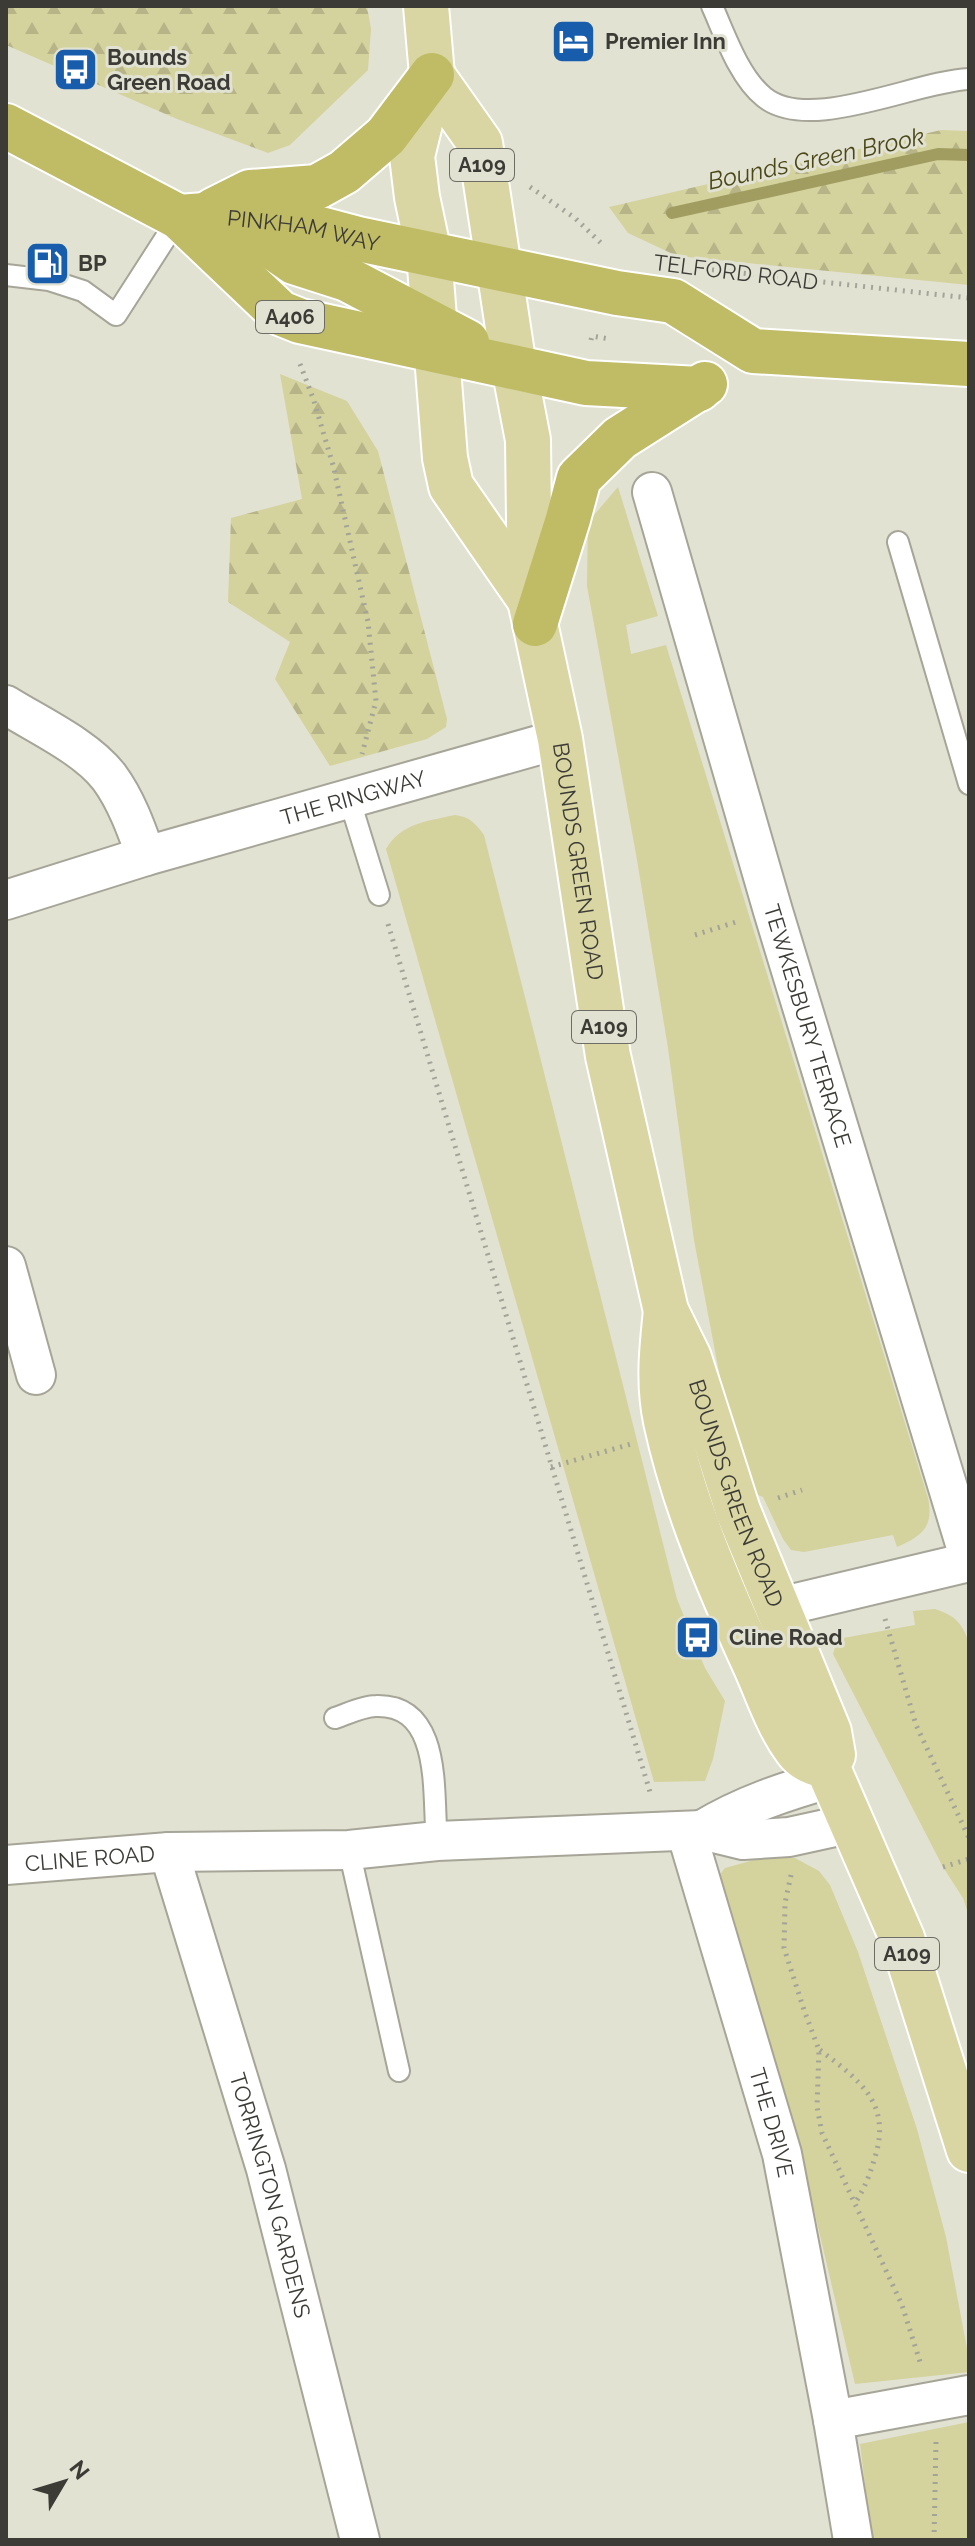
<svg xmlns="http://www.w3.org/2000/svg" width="975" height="2546" font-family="Raleway,sans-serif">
  <defs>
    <pattern id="forest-firs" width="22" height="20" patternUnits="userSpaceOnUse" patternTransform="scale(2)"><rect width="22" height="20" fill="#d4d29d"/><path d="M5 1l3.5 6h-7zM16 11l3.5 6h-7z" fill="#b7b588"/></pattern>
  </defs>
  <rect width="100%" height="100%" fill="#e2e2d3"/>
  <g fill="url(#forest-firs)">
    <polygon points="6,6 367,6 371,29 368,70 290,145 268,153 177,119 6,45"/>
    <polygon points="941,130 969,131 969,285 677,256 628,233 609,207"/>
    <polygon points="280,374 347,401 378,451 447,719 446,727 427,739 330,766 275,679 290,642 228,602 231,518 302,499"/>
  </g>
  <g fill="#d4d29d">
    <path d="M 618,487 L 658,616 L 626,625 L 631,654 L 666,645 L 928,1498 C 934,1527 922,1536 897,1547 L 893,1535 L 804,1552 L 791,1550 L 783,1539 L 763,1497 L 753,1493 L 722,1388 L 694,1240 L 668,1048 L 636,854 L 587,586 L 588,522 Z"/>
    <path d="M 455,815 C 470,817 475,823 484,835 L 677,1599 L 705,1668 L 725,1701 L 713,1759 L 705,1781 L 654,1782 L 386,849 C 401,823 428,821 455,815 Z"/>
    <path d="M 935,1609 C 956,1616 962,1623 969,1643 L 969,1916 L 963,1898 L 943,1867 L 833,1654 L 836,1644 L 843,1638 L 915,1625 L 913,1611 Z"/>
    <polygon points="761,1858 795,1858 819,1871 830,1885 858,1952 917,2129 946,2237 969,2359 969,2372 855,2384 795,2129 719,1876 725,1868"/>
    <polygon points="969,2422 969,2540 872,2540 860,2444"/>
  </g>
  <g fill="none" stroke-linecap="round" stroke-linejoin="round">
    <polyline stroke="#a19d61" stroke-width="12" points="672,213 938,154 969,155"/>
    <defs>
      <g id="lane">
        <path d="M 712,6 C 725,35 739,77 764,97 C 809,134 916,81 969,79"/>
        <polyline points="6,275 49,280 83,291 116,315 179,217"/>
        <polyline points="898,542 969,784"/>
        <polyline points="349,798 379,895"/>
        <path d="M 335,1718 C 347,1714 363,1706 376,1706 C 444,1704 432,1796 437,1841"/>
        <polyline points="349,1850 399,2071"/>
      </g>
      <g id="street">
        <path id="s1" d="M 652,492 L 773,911 L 969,1557"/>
        <path d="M 6,705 C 38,725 86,747 109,777 C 126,800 136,828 146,856"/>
        <path id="s2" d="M 6,900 L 146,856 L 560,739"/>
        <polyline points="6,1266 36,1375"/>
        <polyline points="750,1614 969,1562"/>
        <path d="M 702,1830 C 743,1805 786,1791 832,1778"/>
        <path id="s3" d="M 686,1831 L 782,2154 L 833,2420 L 853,2540"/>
        <path id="s4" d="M 169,1852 L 266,2169 L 360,2540"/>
        <path id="s5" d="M 6,1865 L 169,1852 L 349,1850 L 437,1841 L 702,1830 L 743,1840 L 789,1837 L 853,1823"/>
        <polyline points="833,2420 969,2395"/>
      </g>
      <g id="primary">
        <polyline points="426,6 432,75 412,156 417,197 429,254 445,458 451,486 530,600"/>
        <path id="s6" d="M 432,75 L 480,143 L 514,367 L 528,440 L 530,600 L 560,739 L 608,1056 L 666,1311 L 689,1358 L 738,1511 L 829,1732 L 833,1755 L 827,1766"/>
        <path d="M 666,1311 C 662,1348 658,1384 666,1421 C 684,1505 720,1588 756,1667 C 768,1694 778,1725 796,1749 C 804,1760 814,1764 827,1766"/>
        <polyline points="827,1766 902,1938 969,2150"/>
      </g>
      <g id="highway">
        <polyline points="6,126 179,217 280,313 300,321 586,383 699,389"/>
        <polyline points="214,210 250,192 317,187 344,172 386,136 432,75"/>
        <path id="s7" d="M 179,217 L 205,215 L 309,226 L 358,239 L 617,293 L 673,301 L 753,351 L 969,364"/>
        <polyline points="235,221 294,262 347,279 467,342"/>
        <polyline points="535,624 568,519 579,478 620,438 705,384"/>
      </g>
    </defs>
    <use href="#lane" stroke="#a6a598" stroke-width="24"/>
    <use href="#street" stroke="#a6a598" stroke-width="42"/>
    <use href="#primary" stroke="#fff" stroke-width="48"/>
    <use href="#highway" stroke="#fff" stroke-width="48"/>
    <g stroke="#a3a398" stroke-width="5" stroke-dasharray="2 6" stroke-linecap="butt">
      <polyline points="530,187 575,218 603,245"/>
      <polyline points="704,269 969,298"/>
      <polyline points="591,340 592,336 609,339"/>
      <polyline points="300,364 313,398 333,465 368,622 376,701 362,754"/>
      <polyline points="388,924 650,1792"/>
      <polyline points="695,935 736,922"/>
      <polyline points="551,1467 631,1444"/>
      <polyline points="778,1498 802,1490"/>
      <polyline points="885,1619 916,1725 969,1838"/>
      <polyline points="943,1867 969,1859"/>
      <polyline points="791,1875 785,1903 784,1948 804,2010 819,2050 817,2107 822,2133 902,2305 921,2365"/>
      <path d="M 820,2050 C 859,2080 892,2103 875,2157 C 870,2174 865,2188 855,2203"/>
      <polyline points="934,2540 936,2441"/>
    </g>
    <use href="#lane" stroke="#fff" stroke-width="20"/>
    <use href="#street" stroke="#fff" stroke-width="38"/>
    <use href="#primary" stroke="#d9d6a3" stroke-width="44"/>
    <use href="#highway" stroke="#c0bb65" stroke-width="44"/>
  </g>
  <defs>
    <symbol id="hotel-square" viewBox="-11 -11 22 22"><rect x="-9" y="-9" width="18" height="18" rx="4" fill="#175dac" stroke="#e2e2d3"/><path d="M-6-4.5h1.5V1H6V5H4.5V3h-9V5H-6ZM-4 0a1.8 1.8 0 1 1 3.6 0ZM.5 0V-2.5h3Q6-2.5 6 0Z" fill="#fff"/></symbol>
    <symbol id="bus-square" viewBox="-11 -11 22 22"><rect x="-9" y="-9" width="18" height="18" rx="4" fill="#175dac" stroke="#e2e2d3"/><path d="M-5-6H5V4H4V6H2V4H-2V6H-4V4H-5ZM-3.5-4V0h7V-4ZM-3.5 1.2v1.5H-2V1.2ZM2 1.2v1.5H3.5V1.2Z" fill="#fff"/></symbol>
    <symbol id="fuel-square" viewBox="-11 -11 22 22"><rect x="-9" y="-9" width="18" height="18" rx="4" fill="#175dac" stroke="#e2e2d3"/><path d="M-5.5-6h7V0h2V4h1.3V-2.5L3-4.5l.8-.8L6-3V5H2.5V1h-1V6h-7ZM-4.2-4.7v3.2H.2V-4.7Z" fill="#fff"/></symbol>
  </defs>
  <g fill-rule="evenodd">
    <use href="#hotel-square" x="548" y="16" width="51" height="51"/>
    <use href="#bus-square" x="50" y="44" width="51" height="51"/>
    <use href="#fuel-square" x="22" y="238" width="51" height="51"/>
    <use href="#bus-square" x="672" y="1612" width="51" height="51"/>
  </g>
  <g text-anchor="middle" stroke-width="6" stroke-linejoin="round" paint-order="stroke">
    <g fill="#e2e2d3" stroke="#6e6d65" stroke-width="2">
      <rect x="450" y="149" width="64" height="32" rx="6"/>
      <rect x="256" y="301" width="68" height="32" rx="6"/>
      <rect x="572" y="1011" width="64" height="32" rx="6"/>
      <rect x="875" y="1938" width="64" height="32" rx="6"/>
    </g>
    <g font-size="20" font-weight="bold" fill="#3c3b36">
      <text x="482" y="172">A109</text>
      <text x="290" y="324">A406</text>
      <text x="604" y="1034">A109</text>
      <text x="907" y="1961">A109</text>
    </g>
    <g font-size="22" font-weight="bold" fill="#3c3b36" stroke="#e2e2d3" text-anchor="start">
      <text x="605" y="49">Premier Inn</text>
      <text x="107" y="65">Bounds<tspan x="107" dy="25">Green Road</tspan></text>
      <text x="78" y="271">BP</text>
      <text x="729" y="1645">Cline Road</text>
    </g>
    <g font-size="22" fill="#3c3b36" stroke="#e2e2d3">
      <text dy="8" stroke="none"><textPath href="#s7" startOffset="126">PINKHAM WAY</textPath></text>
      <text transform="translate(736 272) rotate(7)" y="8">TELFORD ROAD</text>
      <text dy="8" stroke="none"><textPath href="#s2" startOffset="362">THE RINGWAY</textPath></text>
      <text dy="8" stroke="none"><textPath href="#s6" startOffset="810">BOUNDS GREEN ROAD</textPath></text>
      <text dy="8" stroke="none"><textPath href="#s1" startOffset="556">TEWKESBURY TERRACE</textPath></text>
      <text dy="8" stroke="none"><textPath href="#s6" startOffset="1464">BOUNDS GREEN ROAD</textPath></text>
      <text dy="8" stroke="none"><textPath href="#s5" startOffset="84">CLINE ROAD</textPath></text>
      <text dy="8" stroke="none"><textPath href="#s3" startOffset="304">THE DRIVE</textPath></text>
      <text dy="8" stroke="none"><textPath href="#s4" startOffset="358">TORRINGTON GARDENS</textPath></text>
    </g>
    <g font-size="24" font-style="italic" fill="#4a4718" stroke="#e2e2d3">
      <text transform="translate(816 159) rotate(-12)" y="8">Bounds Green Brook</text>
    </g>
  </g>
  <rect width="975" height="2546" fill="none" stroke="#3c3b36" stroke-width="16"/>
  <g transform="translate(64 2482) rotate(52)" stroke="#e2e2d3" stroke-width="6" paint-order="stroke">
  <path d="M0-6L14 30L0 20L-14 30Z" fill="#3c3b36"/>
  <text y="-12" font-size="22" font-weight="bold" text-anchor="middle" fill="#3c3b36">N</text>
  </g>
</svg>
